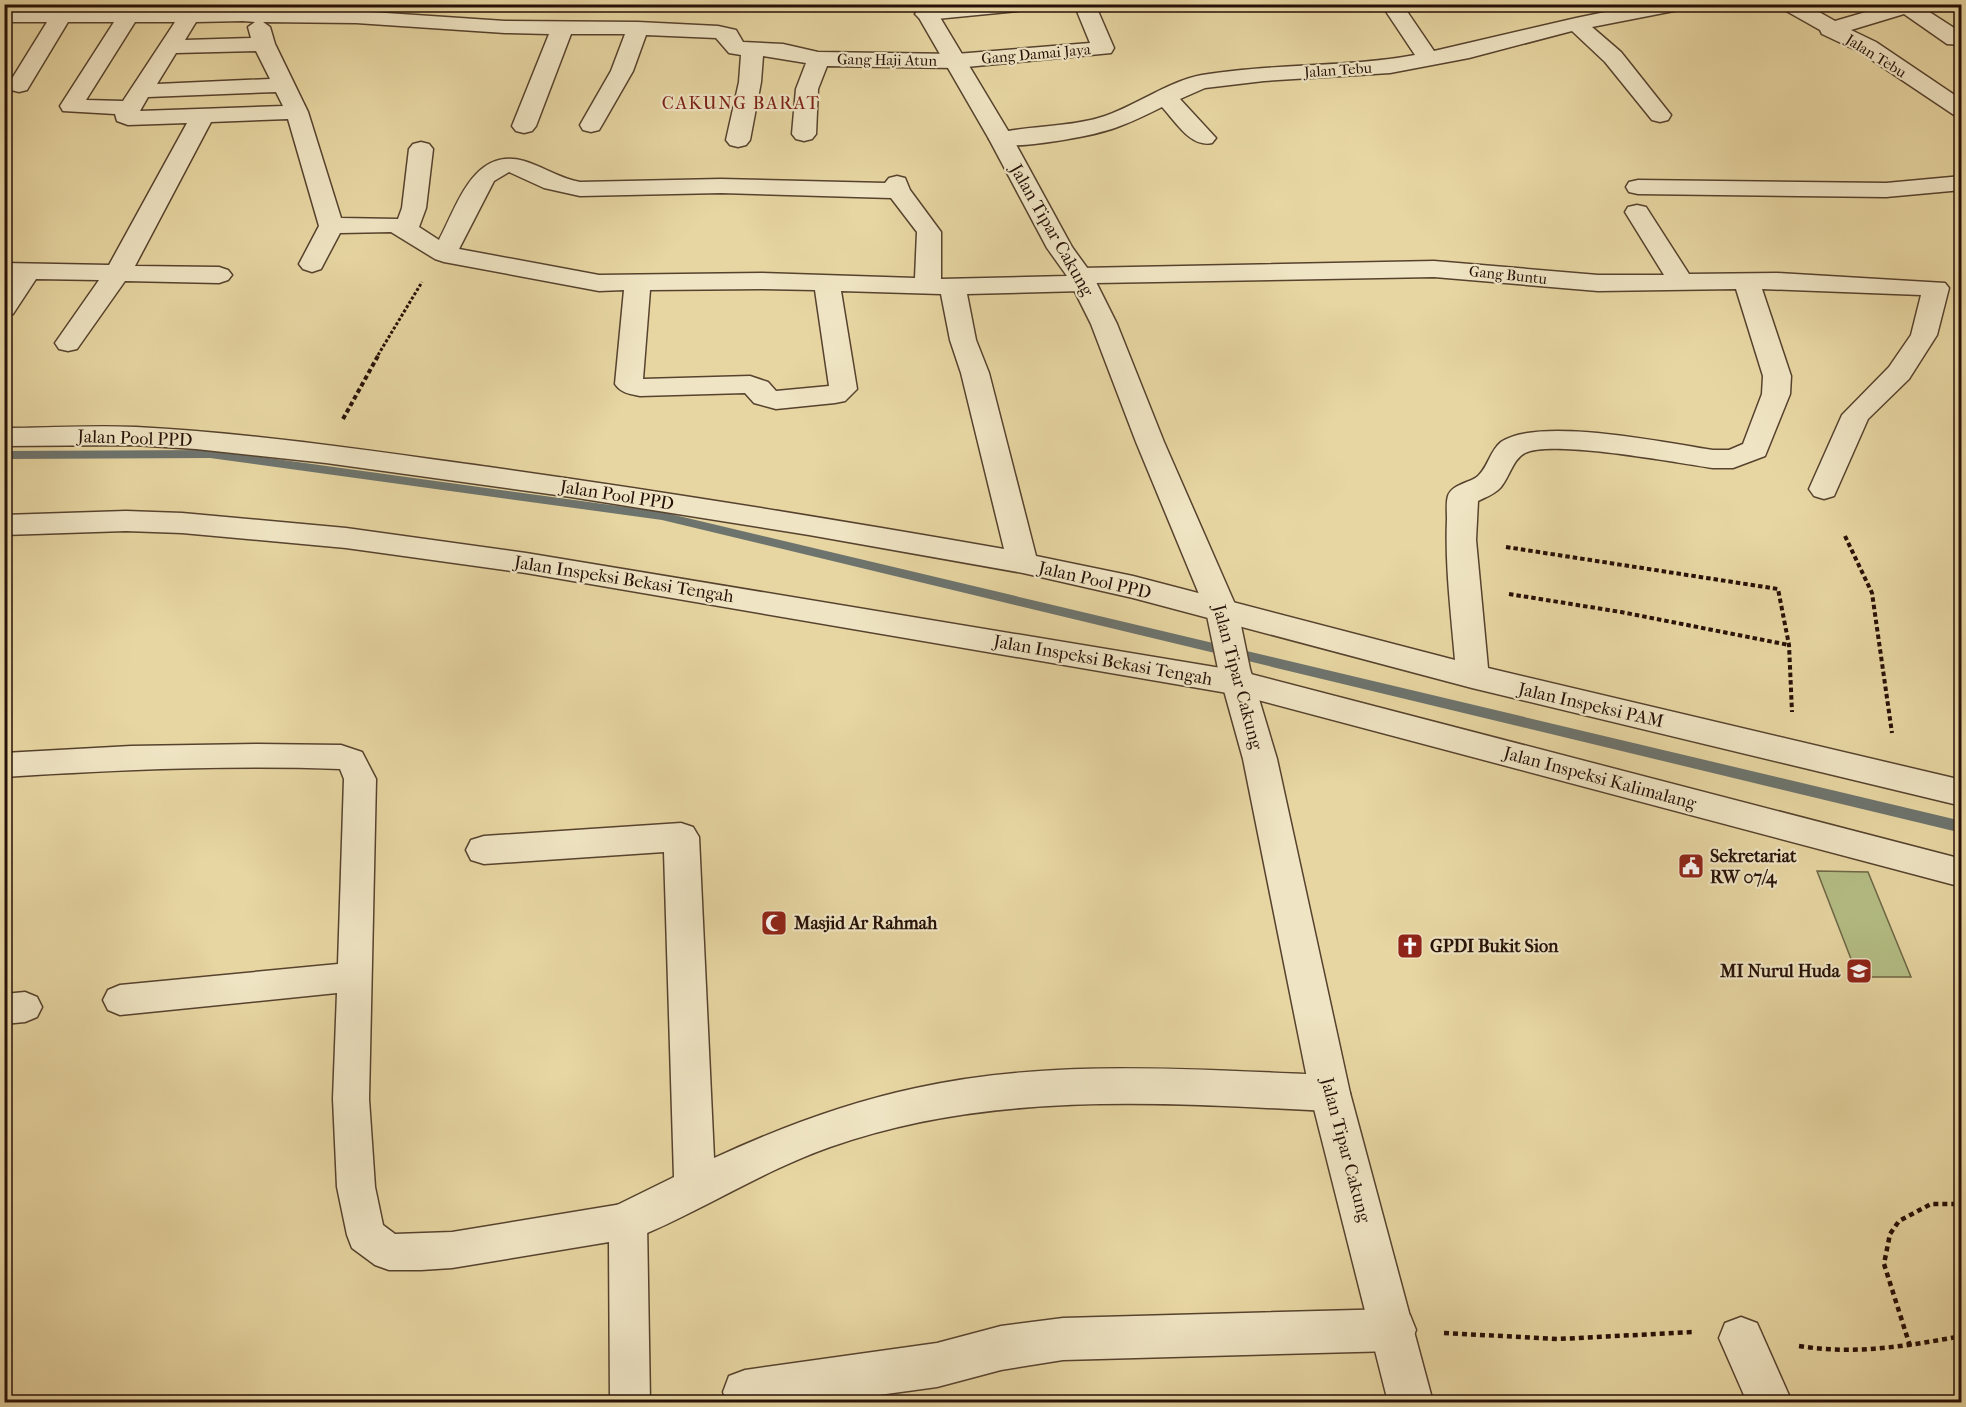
<svg xmlns="http://www.w3.org/2000/svg" width="1966" height="1407" font-family="'IM FELL French Canon',serif">
  <rect width="100%" height="100%" fill="#e7d6a2"/>
  <filter id="stains"><feTurbulence type="fractalNoise" baseFrequency=".00333" numOctaves="4"/><feColorMatrix values="0 0 0 0 .2 0 0 0 0 .09 0 0 0 0 .02 0 0 0 .5 -.17"/></filter>
  <radialGradient id="worn" r=".72"><stop offset=".6" stop-color="#630" stop-opacity="0"/><stop offset="1" stop-color="#630" stop-opacity=".3"/></radialGradient>
  <polygon fill="#b4be85" stroke="#6d6746" stroke-width="1.5" points="1817,871 1868,872 1911,977 1858,977"/>
  <g fill="none" stroke-linecap="round" stroke-linejoin="round">
    <polygon fill="#6d746e" fill-rule="evenodd" points="210,450 662,512 1962,821 1962,833 662,520 210,458 4,459 4,451"/>
    <defs>
      <g id="service">
        <path d="M 257,744 L 341,745 L 362,752 L 376,779 L 369,1099 L 375,1187 L 383,1225 L 395,1234 L 452,1232 L 628,1203 L 641,1208 L 647,1221 L 650,1402 L 610,1402 L 609,1242 L 452,1268 L 421,1270 L 389,1270 L 375,1265 L 352,1248 L 347,1235 L 337,1187 L 333,1099 L 337,993 L 120,1015 L 108,1010 L 103,1000 L 108,990 L 120,985 L 338,964 L 344,779 L 340,769 C 228,765 116,770 4,777 L 4,753 L 131,746 Z"/>
        <polygon points="25,992 37,997 42,1007 37,1017 25,1022 4,1024 4,994"/>
      </g>
      <g id="minor">
        <polygon points="958,4 1037,4 1034,8 1027,10 926,20 919,18 915,14 919,10"/>
        <path d="M 1074,4 L 1095,4 L 1114,48 L 1111,53 L 956,68 L 827,66 L 818,89 L 816,134 L 812,139 L 804,141 L 796,139 L 792,134 L 796,89 L 806,63 L 763,56 L 761,82 L 750,140 L 746,145 L 738,147 L 730,145 L 726,140 L 739,82 L 741,55 L 729,53 L 716,38 L 646,35 L 633,71 L 602,125 L 599,130 L 591,132 L 583,130 L 580,125 L 611,71 L 625,34 L 571,34 L 536,126 L 532,131 L 524,133 L 516,131 L 512,126 L 549,34 L 505,33 L 356,23 L 263,22 L 270,27 L 275,44 L 308,112 L 341,218 L 398,219 L 402,208 L 409,149 L 413,144 L 421,142 L 429,144 L 433,149 L 426,208 L 419,227 L 439,240 C 458,204 474,147 524,161 C 544,167 559,178 580,182 L 721,179 L 885,183 L 889,178 L 897,176 L 905,178 L 910,190 L 941,232 L 941,279 L 1067,276 L 1071,271 L 1080,268 L 1434,261 L 1598,275 L 1664,275 L 1625,212 L 1628,207 L 1637,205 L 1646,207 L 1689,274 L 1777,273 L 1945,283 L 1949,288 L 1937,335 L 1909,379 L 1868,419 L 1834,496 L 1824,499 L 1814,496 L 1809,489 L 1842,415 L 1889,367 L 1911,335 L 1921,295 L 1762,289 L 1791,376 L 1790,394 L 1765,456 L 1733,468 L 1713,468 C 1678,463 1552,439 1525,453 C 1513,459 1510,476 1501,487 C 1495,494 1486,497 1478,501 L 1476,540 L 1488,668 L 1962,780 L 1962,806 L 1472,688 L 1133,598 L 1023,573 L 809,535 L 571,497 L 326,463 L 196,449 L 133,445 L 4,446 L 4,428 C 48,428 93,425 136,427 C 254,433 372,451 489,467 C 661,491 833,519 1004,549 L 961,373 L 950,340 L 941,294 L 841,291 L 857,389 L 845,401 L 835,403 L 776,409 L 754,403 L 745,393 L 640,396 C 630,394 621,393 615,384 L 624,290 L 599,291 L 444,262 L 435,259 L 391,232 L 340,233 L 321,269 L 312,272 L 303,269 L 299,264 L 319,226 L 288,119 L 211,122 L 135,266 L 219,267 L 228,270 L 232,275 L 228,280 L 219,283 L 125,281 L 77,349 L 68,351 L 59,349 L 55,343 L 99,280 L 36,279 L 13,314 L 4,316 L 4,288 L 11,279 L 4,279 L 4,263 L 109,265 L 187,123 L 128,125 L 117,121 L 115,114 L 63,111 L 60,106 L 114,22 L 68,22 L 27,90 L 19,92 L 11,90 L 8,85 L 47,22 L 4,22 L 4,10 L 356,11 L 505,21 L 638,22 L 718,26 L 736,30 L 743,42 L 783,44 L 818,52 L 956,54 L 1090,43 ZM 243,21 L 255,22 L 248,27 L 251,38 L 185,40 L 196,22 ZM 135,22 L 175,22 L 123,101 L 86,100 ZM 256,51 L 270,79 L 157,84 L 176,53 ZM 276,92 L 283,106 L 140,111 L 148,97 ZM 509,172 L 544,188 L 580,196 L 721,193 L 891,198 L 917,232 L 915,278 L 762,273 L 599,275 L 459,249 L 494,181 ZM 1434,277 L 1598,291 L 1736,289 L 1763,376 L 1762,394 L 1743,444 L 1729,450 L 1713,450 C 1668,443 1538,416 1501,442 C 1490,451 1488,467 1478,476 C 1470,483 1452,484 1448,496 C 1446,502 1447,512 1447,519 C 1445,565 1451,613 1455,660 L 1133,576 L 1036,556 L 989,373 L 976,340 L 967,294 L 1083,291 L 1092,288 L 1096,283 ZM 762,289 L 815,290 L 829,386 L 776,391 L 768,382 L 750,376 L 643,379 L 650,290 Z"/>
        <path d="M 1381,4 L 1402,4 L 1434,51 L 1576,18 L 1644,4 L 1689,4 L 1686,8 L 1679,10 L 1592,27 L 1621,52 L 1671,115 L 1668,120 L 1660,122 L 1652,120 L 1605,62 L 1572,31 L 1469,58 L 1390,73 L 1264,81 L 1205,88 L 1180,99 L 1216,138 L 1212,143 C 1191,148 1176,122 1162,107 C 1148,114 1134,121 1120,126 C 1096,136 1017,150 993,144 L 989,139 L 993,134 C 1029,125 1069,128 1105,116 C 1137,105 1169,81 1202,75 C 1272,63 1345,68 1415,55 Z"/>
        <polygon points="1778,4 1805,4 1835,21 1893,4 1917,4 1962,33 1962,45 1947,44 1904,14 1851,30 1876,42 1962,100 1962,117 1954,115 1860,52 1822,34 1820,30 1781,8"/>
        <polygon points="1962,176 1962,190 1886,197 1638,194 1629,192 1626,187 1629,182 1638,180 1886,183"/>
        <polygon points="126,511 182,513 346,528 526,553 1239,671 1962,859 1962,887 1239,695 526,573 346,548 182,533 126,531 4,535 4,515"/>
        <path d="M 681,823 L 693,827 L 699,837 L 714,1158 C 779,1128 846,1103 916,1088 C 1051,1058 1194,1070 1330,1075 L 1344,1081 L 1350,1093 L 1344,1105 L 1330,1111 C 1164,1103 990,1090 830,1147 C 759,1172 697,1214 628,1241 L 613,1235 L 607,1221 L 613,1207 L 674,1177 L 664,852 L 484,864 L 471,860 L 466,850 L 471,840 L 484,836 Z"/>
        <polygon points="1394,1309 1410,1315 1416,1330 1410,1345 1394,1351 1063,1360 1001,1370 937,1387 828,1402 727,1402 723,1392 729,1376 745,1370 937,1343 1001,1326 1063,1318"/>
        <polygon points="1741,1317 1757,1323 1792,1402 1747,1402 1719,1338 1725,1323"/>
      </g>
      <polygon id="tertiary" points="911,4 932,4 1013,139 1072,247 1093,276 1117,324 1164,442 1238,611 1250,669 1277,759 1350,1093 1433,1402 1388,1402 1310,1093 1243,759 1218,669 1206,611 1136,442 1091,324 1067,276 1047,248 989,139"/>
    </defs>
    <use href="#service" stroke="#56422e" stroke-width="3"/>
    <use href="#minor" stroke="#56422e" stroke-width="3"/>
    <use href="#tertiary" stroke="#56422e" stroke-width="3"/>
    <polyline stroke="#261007" stroke-width="3" stroke-dasharray="3 2" stroke-linecap="butt" points="378,355 422,282"/>
    <g stroke="#261007" stroke-width="4" stroke-dasharray="4.5 3" stroke-linecap="butt">
      <polyline points="343,419 379,354"/>
      <polyline points="1845,536 1872,593 1892,733"/>
      <polyline points="1506,547 1778,589 1789,645 1792,712"/>
      <polyline points="1509,594 1621,612 1789,645"/>
    </g>
    <g stroke="#261007" stroke-width="4.5" stroke-dasharray="5 4" stroke-linecap="butt">
      <polyline points="1444,1333 1558,1339 1694,1332"/>
      <path d="M 1799,1346 C 1855,1355 1907,1346 1962,1336"/>
      <polyline points="1910,1346 1884,1264 1890,1234 1899,1221 1931,1204 1962,1204"/>
    </g>
    <use href="#service" fill="#efe4c3" fill-rule="evenodd"/>
    <use href="#minor" fill="#efe4c3" fill-rule="evenodd"/>
    <use href="#tertiary" fill="#efe4c3" fill-rule="evenodd"/>
  </g>
  <defs>
    <symbol id="civic-square" viewBox="-11 -11 22 22"><rect x="-9" y="-9" width="18" height="18" rx="4" fill="#8f2418" stroke="#efe4c3"/><path d="M-.6-6.5H3V-4.5H.6V-3L4-1V1h2V6H-6V1h2V-1L-.6-3ZM-1.2 2.5V6h2.4V2.5Z" fill="#fff"/></symbol>
    <symbol id="mosque-square" viewBox="-11 -11 22 22"><rect x="-9" y="-9" width="18" height="18" rx="4" fill="#8f2418" stroke="#efe4c3"/><path d="M3.5-4.9A6 6 0 1 0 3.5 4.9A5 5 0 1 1 3.5-4.9Z" fill="#fff"/></symbol>
    <symbol id="church-square" viewBox="-11 -11 22 22"><rect x="-9" y="-9" width="18" height="18" rx="4" fill="#8f2418" stroke="#efe4c3"/><path d="M-1.2-6h2.4v3.5h3.3v2.4h-3.3V6h-2.4V-.1h-3.3v-2.4h3.3Z" fill="#fff"/></symbol>
    <symbol id="school-square" viewBox="-11 -11 22 22"><rect x="-9" y="-9" width="18" height="18" rx="4" fill="#8f2418" stroke="#efe4c3"/><path d="M0-5L7-2L0 1L-7-2ZM-4 1L0 2.5L4 1V4Q0 6-4 4Z" fill="#fff"/></symbol>
  </defs>
  <g fill-rule="evenodd">
    <use href="#civic-square" x="1676" y="851" width="30" height="30"/>
    <use href="#mosque-square" x="759" y="908" width="30" height="30"/>
    <use href="#church-square" x="1395" y="931" width="30" height="30"/>
    <use href="#school-square" x="1844" y="956" width="30" height="30"/>
  </g>
  <g text-anchor="middle" stroke-width="4.5" stroke-linejoin="round" paint-order="stroke">
    <g font-size="15" fill="#261007" stroke="#efe4c3">
      <text transform="translate(1036 54) rotate(-5)" y="5">Gang Damai Jaya</text>
      <text transform="translate(1876 56) rotate(32)" y="5">Jalan Tebu</text>
      <text transform="translate(887 60) rotate(1)" y="5">Gang Haji Atun</text>
      <text transform="translate(1338 70) rotate(-4)" y="5">Jalan Tebu</text>
      <text transform="translate(1508 275) rotate(6)" y="5">Gang Buntu</text>
    </g>
    <g font-size="18" letter-spacing="1.5" fill="#7a1f14" stroke="#efe4c3">
      <text x="741" y="109">CAKUNG BARAT</text>
    </g>
    <g font-size="18" fill="#261007" stroke="#efe4c3">
      <text transform="translate(1052 230) rotate(60)" y="6">Jalan Tipar Cakung</text>
      <text transform="translate(135 438) rotate(2)" y="6">Jalan Pool PPD</text>
      <text transform="translate(617 495) rotate(9)" y="6">Jalan Pool PPD</text>
      <text transform="translate(624 579) rotate(9)" y="6">Jalan Inspeksi Bekasi Tengah</text>
      <text transform="translate(1095 580) rotate(13)" y="6">Jalan Pool PPD</text>
      <text transform="translate(1103 660) rotate(10)" y="6">Jalan Inspeksi Bekasi Tengah</text>
      <text transform="translate(1238 677) rotate(75)" y="6">Jalan Tipar Cakung</text>
      <text transform="translate(1591 705) rotate(13)" y="6">Jalan Inspeksi PAM</text>
      <text transform="translate(1600 778) rotate(15)" y="6">Jalan Inspeksi Kalimalang</text>
      <text transform="translate(1346 1150) rotate(75)" y="6">Jalan Tipar Cakung</text>
    </g>
    <g font-size="18" font-weight="bold" fill="#261007" stroke="#efe4c3" text-anchor="start">
      <text x="1710" y="862">Sekretariat<tspan x="1710" dy="21">RW 07/4</tspan></text>
      <text x="794" y="929">Masjid Ar Rahmah</text>
      <text x="1430" y="952">GPDI Bukit Sion</text>
      <text x="1840" y="977" text-anchor="end">MI Nurul Huda</text>
    </g>
  </g>
  <rect width="1966" height="1407" fill="none" stroke="#e7d6a2" stroke-width="24"/>
  <rect x="6" y="6" width="1954" height="1395" fill="none" stroke="#261007" stroke-width="3"/>
  <rect x="12" y="12" width="1942" height="1383" fill="none" stroke="#261007" stroke-width="1.5"/>
  <rect width="100%" height="100%" filter="url(#stains)"/>
  <rect width="100%" height="100%" fill="url(#worn)"/>
</svg>
